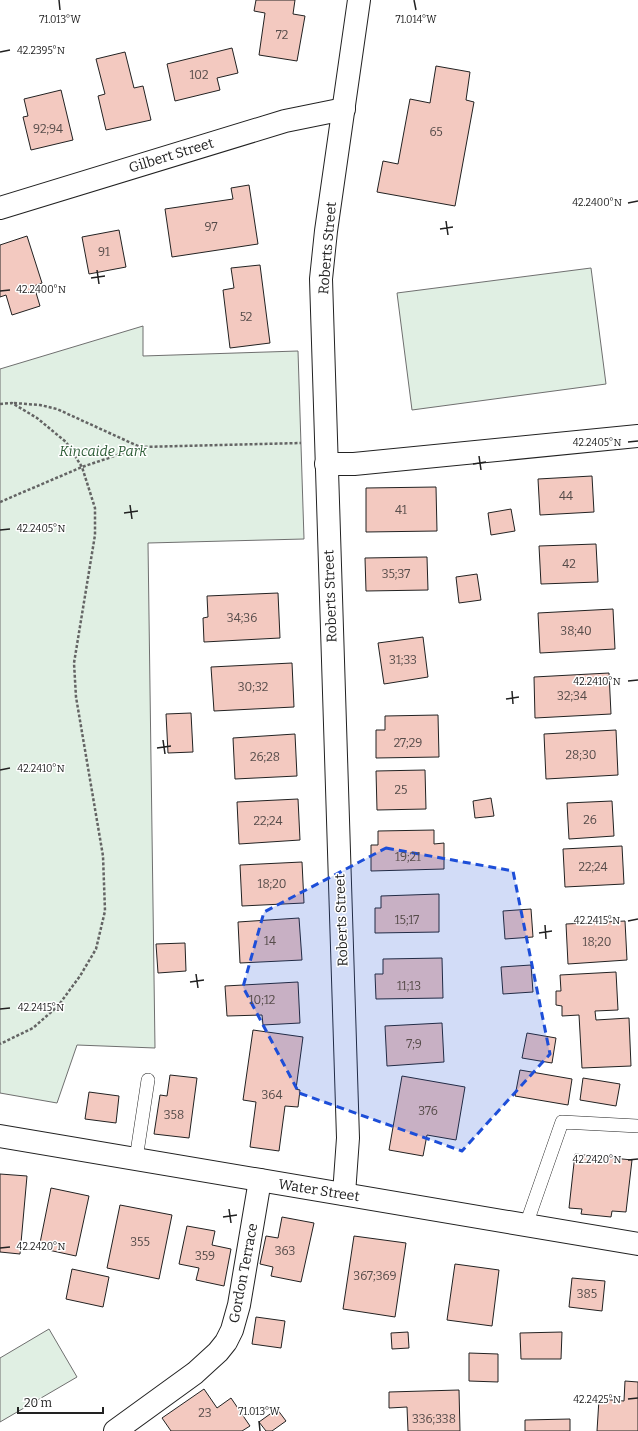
<svg xmlns="http://www.w3.org/2000/svg" width="638" height="1431" font-family="Bitter,serif">
  <rect width="100%" height="100%" fill="#fff"/>
  <g fill="#e0efe3" stroke="#6f6f6f">
    <polygon points="591,268 606,384 412,410 397,293"/>
    <polygon points="143,326 143,356 298,351 304,539 148,543 155,1048 77,1045 57,1103 0,1093 0,369"/>
    <polygon points="49,1329 77,1377 0,1422 0,1358"/>
  </g>
  <g fill="#f3c9c0" stroke="#222">
    <polygon points="256,0 295,0 293,14 305,16 297,61 259,55 265,13 254,11"/>
    <polygon points="232,48 238,73 217,78 220,90 175,101 167,64"/>
    <polygon points="125,52 134,88 143,86 151,120 106,130 98,96 105,94 96,59"/>
    <polygon points="436,66 470,72 466,100 474,102 455,206 377,192 383,161 398,164 410,99 430,103"/>
    <polygon points="61,90 73,140 31,150 23,117 28,116 24,99"/>
    <polygon points="249,185 258,244 172,257 165,209 233,199 231,188"/>
    <polygon points="119,230 126,267 89,274 82,237"/>
    <polygon points="27,236 42,283 34,286 40,306 12,315 6,295 0,297 0,245"/>
    <polygon points="260,265 270,343 230,348 223,290 234,288 231,268"/>
    <polygon points="592,476 594,512 540,515 538,479"/>
    <polygon points="436,487 437,531 366,532 366,488"/>
    <polygon points="511,509 515,531 491,535 488,513"/>
    <polygon points="596,544 598,582 541,584 539,546"/>
    <polygon points="427,557 428,590 366,591 365,558"/>
    <polygon points="477,574 481,600 459,603 456,577"/>
    <polygon points="278,593 280,638 204,642 203,618 208,617 207,596"/>
    <polygon points="613,609 615,649 540,653 538,613"/>
    <polygon points="423,637 428,677 384,684 378,643"/>
    <polygon points="292,663 294,707 214,711 211,667"/>
    <polygon points="609,673 611,714 535,718 534,677"/>
    <polygon points="191,713 193,752 168,753 166,714"/>
    <polygon points="438,715 439,757 376,758 376,730 385,730 385,716"/>
    <polygon points="616,730 618,775 546,779 544,734"/>
    <polygon points="295,734 297,776 235,779 233,738"/>
    <polygon points="425,770 426,809 377,810 376,771"/>
    <polygon points="491,798 494,816 475,818 473,801"/>
    <polygon points="298,799 300,840 239,844 237,802"/>
    <polygon points="612,801 614,836 569,839 567,803"/>
    <polygon points="434,830 434,844 444,843 444,869 371,871 371,845 378,845 378,831"/>
    <polygon points="622,846 624,884 565,887 563,849"/>
    <polygon points="302,862 304,903 242,906 240,865"/>
    <polygon points="439,894 439,932 375,933 375,908 381,908 381,896"/>
    <polygon points="531,909 533,937 505,939 503,911"/>
    <polygon points="299,918 302,960 240,963 238,922"/>
    <polygon points="625,921 627,960 568,964 566,924"/>
    <polygon points="185,943 186,971 158,973 156,944"/>
    <polygon points="442,958 443,998 376,999 375,974 383,974 383,959"/>
    <polygon points="531,965 533,992 503,994 501,967"/>
    <polygon points="616,972 618,1010 595,1011 596,1020 629,1018 631,1066 582,1068 579,1015 562,1016 562,1006 556,1005 556,991 561,991 560,975"/>
    <polygon points="298,982 300,1023 263,1025 262,1015 227,1016 225,986"/>
    <polygon points="442,1023 444,1062 387,1066 385,1026"/>
    <polygon points="253,1030 303,1037 296,1089 300,1090 298,1107 285,1106 279,1151 250,1147 256,1102 243,1100"/>
    <polygon points="527,1033 556,1038 552,1063 522,1058"/>
    <polygon points="520,1070 572,1079 568,1105 515,1096"/>
    <polygon points="170,1075 197,1078 189,1138 154,1134 160,1095 167,1096"/>
    <polygon points="402,1076 465,1087 456,1140 427,1135 423,1156 389,1150"/>
    <polygon points="583,1078 620,1084 616,1106 580,1100"/>
    <polygon points="89,1092 119,1096 116,1123 85,1119"/>
    <polygon points="575,1154 632,1160 626,1212 612,1211 611,1217 581,1214 582,1209 569,1208"/>
    <polygon points="0,1174 27,1176 20,1254 0,1252"/>
    <polygon points="51,1188 89,1196 76,1256 39,1248"/>
    <polygon points="120,1205 172,1215 159,1279 107,1268"/>
    <polygon points="282,1217 314,1223 301,1282 271,1276 273,1267 260,1264 266,1236 278,1238"/>
    <polygon points="187,1226 215,1231 212,1245 231,1249 224,1286 196,1280 199,1268 179,1264"/>
    <polygon points="354,1236 406,1243 395,1317 343,1309"/>
    <polygon points="455,1264 499,1270 492,1326 447,1320"/>
    <polygon points="72,1269 109,1277 103,1307 66,1299"/>
    <polygon points="572,1278 605,1281 602,1311 569,1307"/>
    <polygon points="256,1317 285,1321 281,1348 252,1344"/>
    <polygon points="408,1332 409,1348 392,1349 391,1333"/>
    <polygon points="562,1332 561,1359 521,1359 520,1333"/>
    <polygon points="469,1353 498,1354 498,1382 469,1381"/>
    <polygon points="625,1381 638,1382 638,1431 597,1431 599,1399 624,1401"/>
    <polygon points="204,1389 217,1408 231,1398 250,1426 242,1431 171,1431 162,1418"/>
    <polygon points="459,1390 460,1431 408,1431 407,1407 389,1408 389,1392"/>
    <polygon points="277,1409 286,1421 272,1431 266,1431 259,1422"/>
    <polygon points="570,1419 570,1431 525,1431 525,1420"/>
  </g>
  <g fill="none" stroke-linecap="round" stroke-linejoin="round">
    <defs>
      <g id="lane">
        <polyline points="136,1159 148,1080"/>
        <polyline points="526,1225 562,1122 638,1126"/>
      </g>
      <g id="street">
        <polyline points="0,208 285,121 344,109"/>
        <polyline points="326,464 354,464 638,436"/>
        <polyline points="344,1194 348,1138 321,279 326,231 359,0"/>
        <polyline points="115,1431 195,1373 218,1352 226,1342 232,1330 239,1305 260,1180"/>
      </g>
      <polyline id="secondary" points="0,1136 638,1244"/>
    </defs>
    <use href="#lane" stroke="#222" stroke-width="14"/>
    <use href="#street" stroke="#222" stroke-width="24"/>
    <use href="#secondary" stroke="#222" stroke-width="24"/>
    <g stroke="#646464" stroke-width="2.5" stroke-dasharray="3 2" stroke-linecap="butt">
      <polyline points="14,403 40,405 57,409 140,447"/>
      <polyline points="0,404 12,403 37,418 66,442 82,467 95,508 95,535 74,663 76,697 103,856 105,911 96,949 80,976 58,1006 33,1028 0,1044"/>
      <polyline points="0,502 82,467 141,447 301,443"/>
    </g>
    <use href="#lane" stroke="#fff" stroke-width="13"/>
    <use href="#street" stroke="#fff" stroke-width="22"/>
    <use href="#secondary" stroke="#fff" stroke-width="22"/>
  </g>
  <path fill="#1d4ed8" fill-opacity="0.2" stroke="#1d4ed8" stroke-width="3" stroke-dasharray="8 5" stroke-linejoin="round" d="M 386,848 L 513,871 L 550,1054 L 462,1151 L 299,1093 L 243,987 L 264,912 Z"/>
  <path fill="none" stroke="#222" stroke-width="1.5" d="M 59,0 L 60,10M 414,0 L 416,10M 0,52 L 10,50M 628,203 L 638,201M 446,221 L 448,235M 440,229 L 453,227M 97,270 L 99,284M 91,278 L 105,276M 0,291 L 10,290M 628,442 L 638,441M 479,456 L 481,470M 473,464 L 486,462M 130,505 L 132,519M 124,513 L 138,511M 0,530 L 10,529M 628,681 L 638,680M 512,691 L 513,704M 506,699 L 519,697M 163,740 L 165,754M 157,748 L 171,746M 0,770 L 10,768M 628,921 L 638,919M 545,925 L 546,939M 539,933 L 552,931M 196,974 L 198,988M 190,982 L 204,980M 0,1009 L 10,1008M 628,1160 L 638,1159M 229,1209 L 231,1223M 223,1217 L 237,1215M 0,1248 L 10,1247M 628,1399 L 638,1398M 259,1421 L 260,1431"/>
  <g text-anchor="middle" stroke-width="3" stroke-linejoin="round" paint-order="stroke">
    <g font-size="12" fill="#564c4a">
      <text x="282" y="39">72</text>
      <text x="199" y="79">102</text>
      <text x="48" y="133">92;94</text>
      <text x="436" y="136">65</text>
      <text x="211" y="231">97</text>
      <text x="104" y="256">91</text>
      <text x="246" y="321">52</text>
      <text x="566" y="500">44</text>
      <text x="401" y="514">41</text>
      <text x="569" y="568">42</text>
      <text x="396" y="578">35;37</text>
      <text x="242" y="622">34;36</text>
      <text x="576" y="635">38;40</text>
      <text x="403" y="664">31;33</text>
      <text x="253" y="691">30;32</text>
      <text x="572" y="700">32;34</text>
      <text x="408" y="747">27;29</text>
      <text x="581" y="759">28;30</text>
      <text x="265" y="761">26;28</text>
      <text x="401" y="794">25</text>
      <text x="590" y="824">26</text>
      <text x="268" y="825">22;24</text>
      <text x="408" y="861">19;21</text>
      <text x="593" y="871">22;24</text>
      <text x="272" y="888">18;20</text>
      <text x="407" y="924">15;17</text>
      <text x="270" y="945">14</text>
      <text x="597" y="946">18;20</text>
      <text x="409" y="990">11;13</text>
      <text x="262" y="1004">10;12</text>
      <text x="414" y="1048">7;9</text>
      <text x="272" y="1099">364</text>
      <text x="428" y="1115">376</text>
      <text x="174" y="1119">358</text>
      <text x="140" y="1246">355</text>
      <text x="285" y="1255">363</text>
      <text x="205" y="1260">359</text>
      <text x="375" y="1280">367;369</text>
      <text x="587" y="1298">385</text>
      <text x="205" y="1417">23</text>
      <text x="434" y="1423">336;338</text>
    </g>
    <g font-size="14" fill="#222" stroke="#fff">
      <text transform="translate(171 155) rotate(-17)" y="5">Gilbert Street</text>
      <text transform="translate(327 248) rotate(-85)" y="5">Roberts Street</text>
      <text transform="translate(330 596) rotate(-92)" y="5">Roberts Street</text>
      <text transform="translate(341 920) rotate(-92)" y="5">Roberts Street</text>
      <text transform="translate(319 1190) rotate(9)" y="5">Water Street</text>
      <text transform="translate(243 1273) rotate(-79)" y="5">Gordon Terrace</text>
    </g>
    <g font-size="14" font-style="italic" fill="#2f5e38" stroke="#fff">
      <text x="103" y="456">Kincaide Park</text>
    </g>
  </g>
  <g font-size="10" text-anchor="middle" fill="#222" stroke="#fff" stroke-width="3" stroke-linejoin="round" paint-order="stroke">
    <text x="60" y="23">71.013°W</text>
    <text x="416" y="23">71.014°W</text>
    <text x="41" y="54">42.2395°N</text>
    <text x="597" y="206">42.2400°N</text>
    <text x="41" y="293">42.2400°N</text>
    <text x="597" y="446">42.2405°N</text>
    <text x="41" y="532">42.2405°N</text>
    <text x="597" y="685">42.2410°N</text>
    <text x="41" y="772">42.2410°N</text>
    <text x="597" y="924">42.2415°N</text>
    <text x="41" y="1011">42.2415°N</text>
    <text x="597" y="1163">42.2420°N</text>
    <text x="41" y="1250">42.2420°N</text>
    <text x="597" y="1403">42.2425°N</text>
    <text x="259" y="1415">71.013°W</text>
  </g>
  <path d="M18 1407v6h85v-6" fill="none" stroke="#222222" stroke-width="2"/>
  <text x="24" y="1407" font-size="12" fill="#222222" stroke="#ffffff" stroke-width="3" paint-order="stroke">20 m</text>
</svg>
